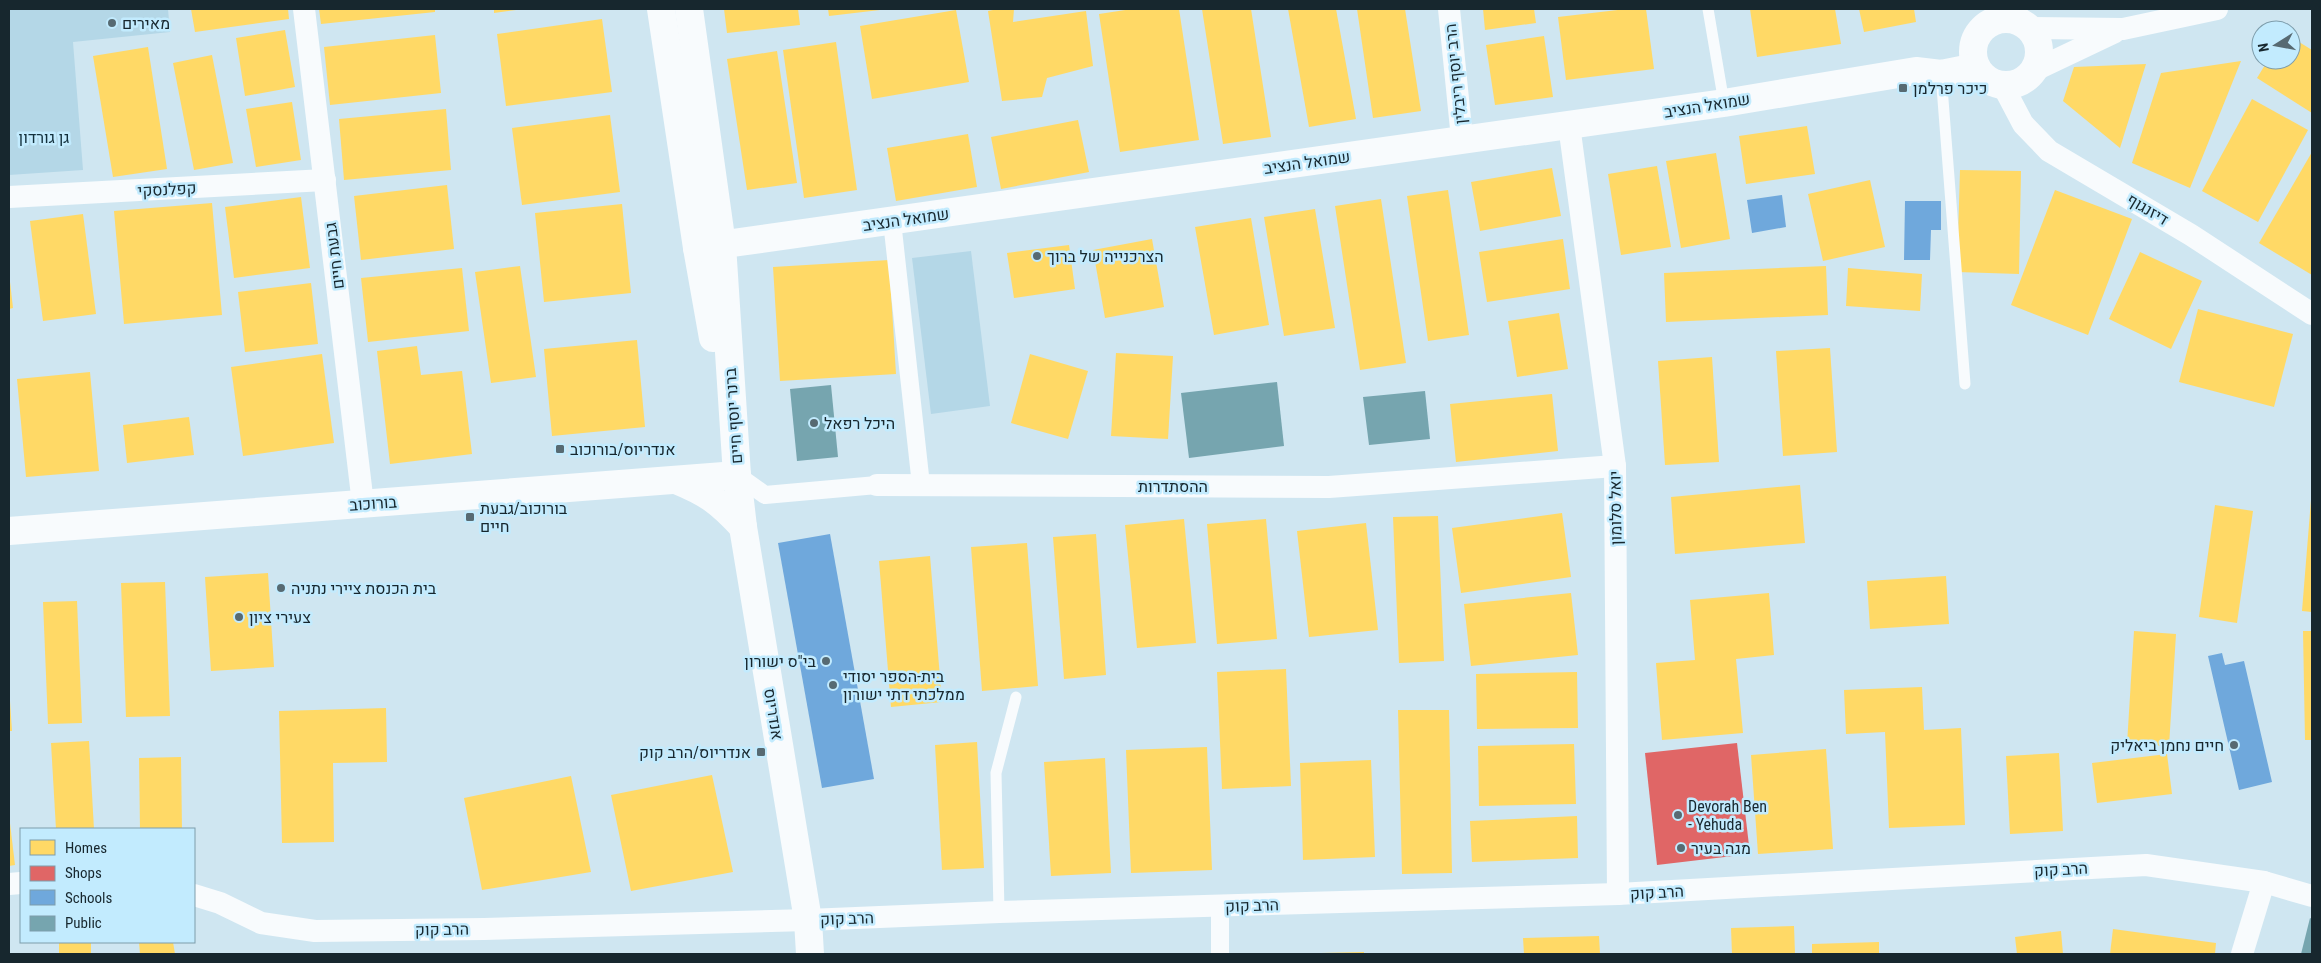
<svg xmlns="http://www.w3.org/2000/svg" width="2321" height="963" font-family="'Roboto Condensed',Heebo,sans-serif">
  <rect width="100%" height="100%" fill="#cfe6f1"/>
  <g fill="#b4d7e7">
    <polygon points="9,9 168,9 170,32 73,42 83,170 9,175"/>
    <polygon points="971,251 990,406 931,414 912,258"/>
  </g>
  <g fill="#ffd966">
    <polygon points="191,9 288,9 289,19 195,32"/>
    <polygon points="319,9 435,9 435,12 321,24"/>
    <polygon points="494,9 516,9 516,10 494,13"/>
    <polygon points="724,9 798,9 800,25 727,33"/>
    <polygon points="828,9 880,9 880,10 829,16"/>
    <polygon points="998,9 1014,9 1013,22 1086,11 1093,66 1047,78 1042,97 1002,101 988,11"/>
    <polygon points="1132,9 1179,9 1199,140 1120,152 1099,14"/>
    <polygon points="1202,9 1251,9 1271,137 1223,144"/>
    <polygon points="1288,9 1336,9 1356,119 1309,127"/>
    <polygon points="1357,9 1405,9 1421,111 1373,118"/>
    <polygon points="1483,9 1534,9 1536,23 1485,30"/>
    <polygon points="1626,9 1646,9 1654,69 1566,80 1558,17"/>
    <polygon points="1750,9 1835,9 1841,44 1757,57"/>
    <polygon points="1859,9 1914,9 1916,22 1864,32"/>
    <polygon points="956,10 969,82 872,99 860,26"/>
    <polygon points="602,19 612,92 506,106 497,34"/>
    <polygon points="285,30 295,87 245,96 236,38"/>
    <polygon points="435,35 441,93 330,105 324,47"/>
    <polygon points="1544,36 1553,97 1495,105 1486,45"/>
    <polygon points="2291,37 2312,50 2312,113 2257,78 2268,60 2291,60"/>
    <polygon points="836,42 857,190 804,198 783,50"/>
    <polygon points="148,47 167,169 113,177 93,56"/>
    <polygon points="777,51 797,183 747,190 727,59"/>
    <polygon points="212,55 233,163 194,170 173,63"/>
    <polygon points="2241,61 2190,188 2132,163 2161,73"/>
    <polygon points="2146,64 2120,148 2063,101 2074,67"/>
    <polygon points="2252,99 2308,130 2258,222 2202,191"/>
    <polygon points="292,102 301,160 256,167 246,109"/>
    <polygon points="446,109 451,170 344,180 339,119"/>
    <polygon points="610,115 620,192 522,205 512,128"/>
    <polygon points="1078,120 1089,172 1001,189 991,137"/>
    <polygon points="1807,126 1815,174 1746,184 1739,136"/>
    <polygon points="968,134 977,187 896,201 887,148"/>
    <polygon points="2312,152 2312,275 2259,243"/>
    <polygon points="1716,153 1730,239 1681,248 1666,161"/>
    <polygon points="1657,166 1671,247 1621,255 1608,174"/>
    <polygon points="1552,168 1561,216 1480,231 1471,182"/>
    <polygon points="1960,170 2021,171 2019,274 1957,272"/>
    <polygon points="1870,180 1885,247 1823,261 1808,194"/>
    <polygon points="447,185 454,249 361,260 354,196"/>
    <polygon points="1448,190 1469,335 1428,341 1407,196"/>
    <polygon points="2055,190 2132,219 2088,335 2011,305"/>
    <polygon points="301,197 310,268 234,278 225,207"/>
    <polygon points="1381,199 1406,363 1360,370 1335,206"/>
    <polygon points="212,203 222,315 124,324 114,211"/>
    <polygon points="622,204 631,293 544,302 535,213"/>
    <polygon points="1315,209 1335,328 1284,336 1264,217"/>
    <polygon points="83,214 96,314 43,321 30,221"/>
    <polygon points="1251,218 1269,325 1214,335 1195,227"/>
    <polygon points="1152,239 1164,307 1105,318 1093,250"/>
    <polygon points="1563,239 1570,289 1487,302 1479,252"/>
    <polygon points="1069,245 1075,289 1014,298 1007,253"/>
    <polygon points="2140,252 2202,281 2171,349 2109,319"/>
    <polygon points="889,260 896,374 780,381 773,267"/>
    <polygon points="520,266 536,377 491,383 475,272"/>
    <polygon points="1826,266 1828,315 1666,322 1664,273"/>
    <polygon points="462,268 469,331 368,342 361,278"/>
    <polygon points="1848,268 1922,274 1920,311 1846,306"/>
    <polygon points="9,273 13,308 9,309"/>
    <polygon points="311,283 318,344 245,352 238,292"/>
    <polygon points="2198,309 2293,334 2274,407 2179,382"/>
    <polygon points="1559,313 1568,369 1517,377 1508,321"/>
    <polygon points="637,340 645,427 552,436 544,349"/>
    <polygon points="417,346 421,375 462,371 472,454 390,464 377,351"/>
    <polygon points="1830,348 1837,452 1783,456 1776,351"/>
    <polygon points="1116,353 1173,356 1168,439 1111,436"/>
    <polygon points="322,354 334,443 243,456 231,367"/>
    <polygon points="1030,354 1088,371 1068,439 1011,423"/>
    <polygon points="1712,357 1719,462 1665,465 1658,361"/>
    <polygon points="90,372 99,471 26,477 17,379"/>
    <polygon points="1552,394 1558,451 1456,462 1450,404"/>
    <polygon points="189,417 194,455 127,463 123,425"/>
    <polygon points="1800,485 1805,543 1675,554 1671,497"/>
    <polygon points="2311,500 2312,500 2312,612 2302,611"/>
    <polygon points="2215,505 2253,511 2237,623 2199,617"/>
    <polygon points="1562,513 1571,577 1461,593 1452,528"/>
    <polygon points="1438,516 1444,661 1399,663 1393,517"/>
    <polygon points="1184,519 1196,643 1137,648 1125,525"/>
    <polygon points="1266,519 1277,639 1217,644 1207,524"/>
    <polygon points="1366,523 1378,630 1309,637 1297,531"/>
    <polygon points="1096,534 1106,675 1064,679 1053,537"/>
    <polygon points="1027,543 1038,686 982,691 971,547"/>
    <polygon points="930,556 942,702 891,707 879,561"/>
    <polygon points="268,573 274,667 211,671 205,577"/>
    <polygon points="1946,576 1949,624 1870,629 1867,581"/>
    <polygon points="165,582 170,716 126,717 121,583"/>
    <polygon points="1571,593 1578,655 1471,666 1464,604"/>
    <polygon points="1769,593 1774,655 1736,659 1743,733 1662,740 1656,663 1695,660 1690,600"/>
    <polygon points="77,601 82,723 48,724 43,602"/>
    <polygon points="2134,631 2176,634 2169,746 2127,744"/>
    <polygon points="2303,631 2312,631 2312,740 2305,740"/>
    <polygon points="1286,669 1291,786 1222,789 1217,672"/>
    <polygon points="1577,672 1578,728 1477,729 1476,674"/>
    <polygon points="1922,687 1924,730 1961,728 1965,825 1889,828 1885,732 1846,734 1844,690"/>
    <polygon points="9,701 10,701 12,731 9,731"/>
    <polygon points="386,708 387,762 333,763 334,842 282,843 279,711"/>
    <polygon points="1398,710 1449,710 1452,873 1402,874"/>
    <polygon points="89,741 94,829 56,829 51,743"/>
    <polygon points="977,742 984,868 942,870 935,745"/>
    <polygon points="1574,744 1576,804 1479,806 1478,746"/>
    <polygon points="1207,747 1212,870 1131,873 1126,750"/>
    <polygon points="1826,749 1833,849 1758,854 1751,755"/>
    <polygon points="2059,753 2063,831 2010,834 2006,756"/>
    <polygon points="2167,754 2172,794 2097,803 2092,763"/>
    <polygon points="181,757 182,829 140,829 139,758"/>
    <polygon points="1105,758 1111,873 1051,876 1044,762"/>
    <polygon points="1371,760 1375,857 1303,860 1300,763"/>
    <polygon points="712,775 733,872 631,891 611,795"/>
    <polygon points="571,776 591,872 482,890 464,798"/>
    <polygon points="9,815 15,865 9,866"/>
    <polygon points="1577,816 1578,858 1472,862 1470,821"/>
    <polygon points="1794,926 1795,954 1732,954 1731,928"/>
    <polygon points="2113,929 2216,943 2215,954 2110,954"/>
    <polygon points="2061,931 2063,954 2017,954 2015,937"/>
    <polygon points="1599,936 1600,954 1524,954 1523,938"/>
    <rect x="59" y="942" width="32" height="12"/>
    <polygon points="139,942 173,942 175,954 140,954"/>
    <polygon points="1879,942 1879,954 1812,954 1812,944"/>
    <polygon points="1364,952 1364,954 1321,954 1321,953"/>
  </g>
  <polygon fill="#e06666" points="1737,743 1750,854 1657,865 1645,753"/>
  <g fill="#6fa8dc">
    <polygon points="1782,195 1786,227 1752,233 1747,200"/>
    <polygon points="1905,201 1941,201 1941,230 1931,230 1930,260 1904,260"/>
    <polygon points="830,534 874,779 822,788 778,543"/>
    <polygon points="2222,653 2225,665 2244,661 2272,782 2239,790 2208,656"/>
  </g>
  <g fill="#76a5af">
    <polygon points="1277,382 1284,446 1189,458 1181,393"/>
    <polygon points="831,385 838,457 797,461 790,389"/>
    <polygon points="1425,391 1430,439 1369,445 1363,397"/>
    <polygon points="2310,918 2312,919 2312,954 2301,954"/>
  </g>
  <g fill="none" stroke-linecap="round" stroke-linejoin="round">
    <g stroke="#f8fbfd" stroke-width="11">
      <polyline points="1708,9 1724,103"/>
      <polyline points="1941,74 1965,384"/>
      <polyline points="999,912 996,773 1016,697"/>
    </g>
    <g stroke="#f8fbfd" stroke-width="18">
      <polyline points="892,221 921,485"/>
      <polyline points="737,475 765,495 877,485"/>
      <polyline points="1220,954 1220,906"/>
    </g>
    <g stroke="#f8fbfd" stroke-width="22">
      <polyline points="304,9 363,504"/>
      <polyline points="1449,9 1462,139"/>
      <polyline points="2029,28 2123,29 2217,9"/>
      <polyline points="2035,70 2115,32"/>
      <polyline points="2003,86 2023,124 2049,151 2191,235 2312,314"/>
      <polyline points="1569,125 1615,466 1618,894"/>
      <polyline points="9,197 325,180"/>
      <polyline points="877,485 1329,487 1615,466"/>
      <polyline points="9,884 21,883"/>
      <polyline points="194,895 220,903 261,923 315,931 484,929 808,920 999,912 1618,894 2146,865 2264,882 2312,896"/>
      <polyline points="2242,954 2264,882"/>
    </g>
    <g stroke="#f8fbfd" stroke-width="28">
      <polyline points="661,9 697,248 713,338"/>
      <polyline points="689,9 722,245 737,475 743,527 808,920 810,954"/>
      <circle cx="2006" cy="52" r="33"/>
      <polyline points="697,248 1724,103 1916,71 1941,74 1976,67"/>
      <path d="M 676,480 C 708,493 720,502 743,527"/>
      <polyline points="9,531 737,475"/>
    </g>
  </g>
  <g fill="#576a72" stroke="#c2ebfe" stroke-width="2">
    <circle cx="112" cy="23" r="5"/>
    <rect x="1898" y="83" width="10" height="10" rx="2.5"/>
    <circle cx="1037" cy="256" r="5"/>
    <circle cx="814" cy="423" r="5"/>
    <rect x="555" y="444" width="10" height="10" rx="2.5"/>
    <rect x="465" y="512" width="10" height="10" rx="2.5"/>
    <circle cx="281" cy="588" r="5"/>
    <circle cx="239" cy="617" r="5"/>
    <circle cx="826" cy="661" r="5"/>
    <circle cx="833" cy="685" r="5"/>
    <circle cx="2234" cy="745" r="5"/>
    <rect x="756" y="747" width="10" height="10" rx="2.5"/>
    <circle cx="1678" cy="815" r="5"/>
    <circle cx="1681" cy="848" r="5"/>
  </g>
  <g text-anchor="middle" stroke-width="5" stroke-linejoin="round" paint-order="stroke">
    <g font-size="16" fill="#17272e" stroke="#c2ebfe" text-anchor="start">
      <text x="122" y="29">מאירים</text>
      <text x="1913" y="94">כיכר פרלמן</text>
      <text x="1047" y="262">הצרכנייה של ברוך</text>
      <text x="824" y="429">היכל רפאל</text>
      <text x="570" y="455">אנדריוס/בורוכוב</text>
      <text x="480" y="514">בורוכוב/גבעת<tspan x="480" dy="18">חיים</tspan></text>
      <text x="291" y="594">בית הכנסת ציירי נתניה</text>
      <text x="249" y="623">צעירי ציון</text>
      <text x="816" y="667" text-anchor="end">בי"ס ישורון</text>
      <text x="843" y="682">בית-הספר יסודי<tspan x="843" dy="18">ממלכתי דתי ישורון</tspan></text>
      <text x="2224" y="751" text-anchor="end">חיים נחמן ביאליק</text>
      <text x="751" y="758" text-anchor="end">אנדריוס/הרב קוק</text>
      <text x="1688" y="812">Devorah Ben<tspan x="1688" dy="18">- Yehuda</tspan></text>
      <text x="1691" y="854">מגה בעיר</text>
    </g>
    <g font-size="16" fill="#17272e" stroke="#c2ebfe">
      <text transform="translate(1455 74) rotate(-96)" y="6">הרב יוסף ריבלין</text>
      <text transform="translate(1707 105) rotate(-9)" y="6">שמואל הנציב</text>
      <text transform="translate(1307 162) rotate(-8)" y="6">שמואל הנציב</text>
      <text transform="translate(167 189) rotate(-3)" y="6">קפלנסקי</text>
      <text transform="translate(2148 209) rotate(31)" y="6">דיזנגוף</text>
      <text transform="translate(906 219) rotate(-8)" y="6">שמואל הנציב</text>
      <text transform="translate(334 256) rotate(-97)" y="6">גבעת חיים</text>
      <text transform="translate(733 416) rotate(-94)" y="6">ברנר יוסף חיים</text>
      <text x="1173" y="492">ההסתדרות</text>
      <text transform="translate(373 503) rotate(-4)" y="6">בורוכוב</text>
      <text transform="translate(1615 508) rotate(-91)" y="6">יואל סלומון</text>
      <text transform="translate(774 714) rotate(81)" y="6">אנדריוס</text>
      <text transform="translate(2061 869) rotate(-3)" y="6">הרב קוק</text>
      <text transform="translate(1657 892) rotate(-3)" y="6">הרב קוק</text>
      <text transform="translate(1252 905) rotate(-2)" y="6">הרב קוק</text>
      <text transform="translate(847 918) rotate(-2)" y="6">הרב קוק</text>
      <text transform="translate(442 929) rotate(-1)" y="6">הרב קוק</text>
    </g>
    <g font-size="16" fill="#13303c" stroke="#c2ebfe">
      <text x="44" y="143">גן גורדון</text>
    </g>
  </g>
  <rect width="2321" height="963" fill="none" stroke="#17272e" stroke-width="20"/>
  <rect x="20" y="828" width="175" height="115" fill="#c2ebfe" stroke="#7e9dab"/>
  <rect x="30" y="840" width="25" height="15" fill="#ffd966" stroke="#7e9dab"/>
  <text x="65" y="853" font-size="15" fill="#17272e">Homes</text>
  <rect x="30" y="866" width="25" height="15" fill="#e06666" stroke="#7e9dab"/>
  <text x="65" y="878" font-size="15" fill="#17272e">Shops</text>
  <rect x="30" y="890" width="25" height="15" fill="#6fa8dc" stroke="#7e9dab"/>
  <text x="65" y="903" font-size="15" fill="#17272e">Schools</text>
  <rect x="30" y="916" width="25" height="15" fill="#76a5af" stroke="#7e9dab"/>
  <text x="65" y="928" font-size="15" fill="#17272e">Public</text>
  <g transform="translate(2276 45) rotate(259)"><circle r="24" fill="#c2ebfe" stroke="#7e9dab"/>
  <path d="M0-4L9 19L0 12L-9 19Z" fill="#576a72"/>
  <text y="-8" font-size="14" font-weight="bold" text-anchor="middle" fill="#17272e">N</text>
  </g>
</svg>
